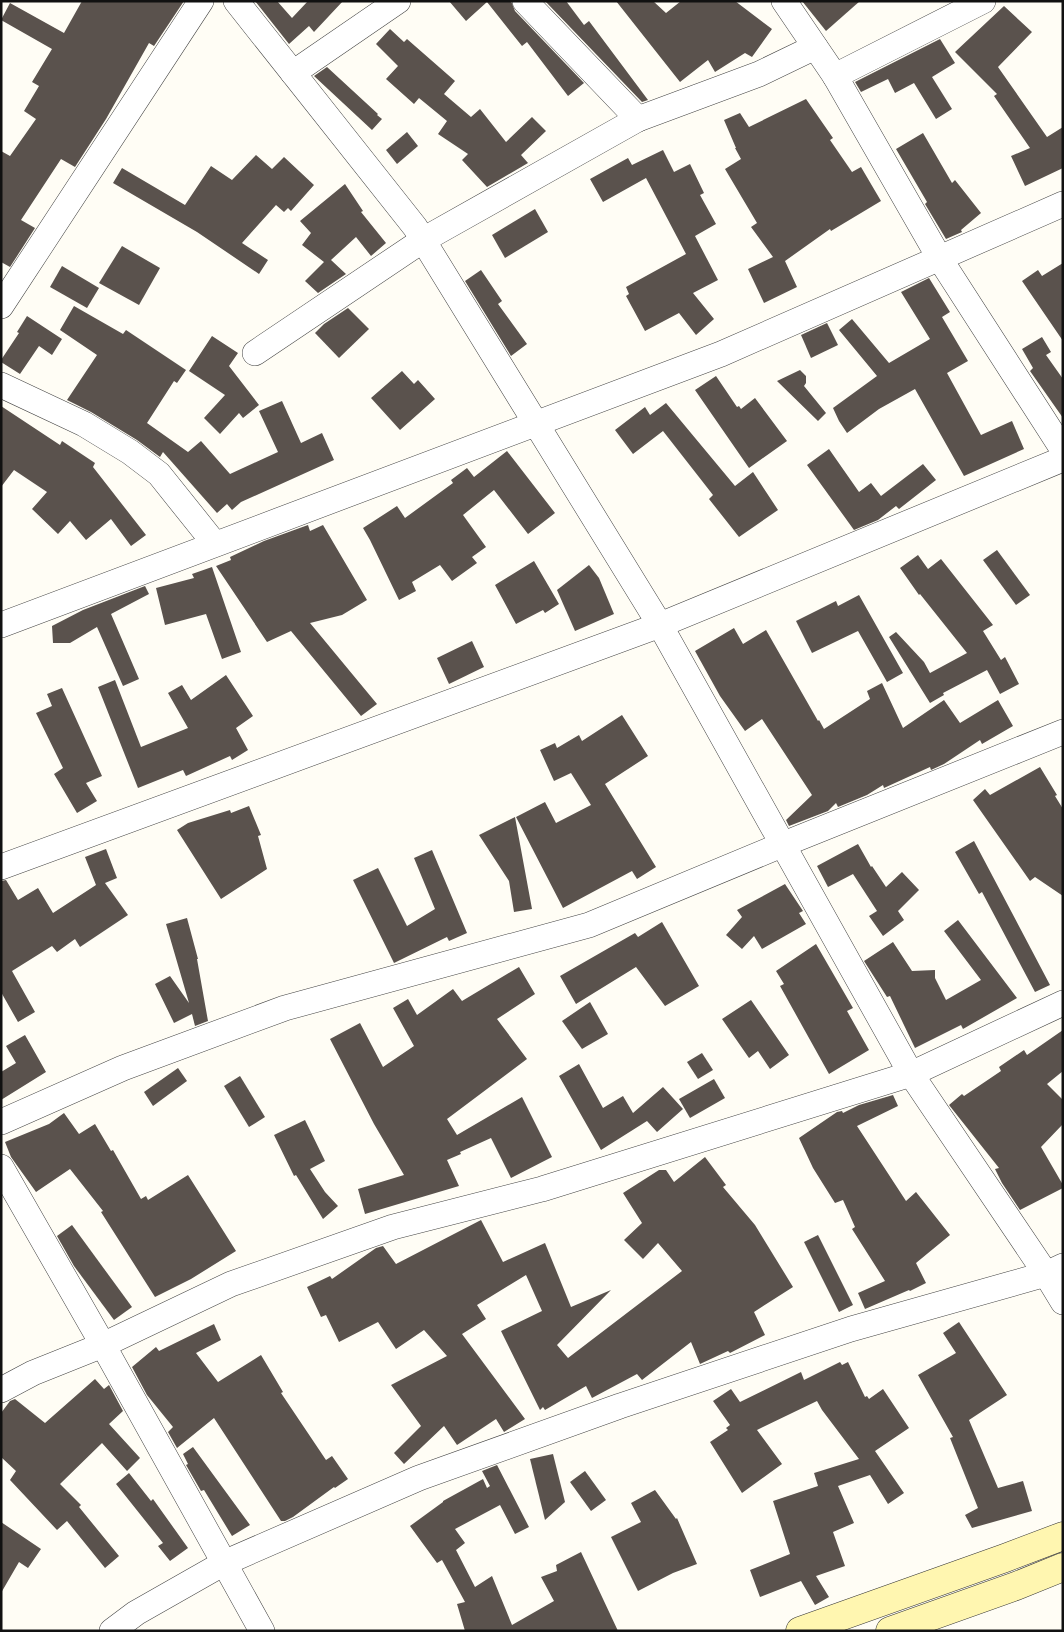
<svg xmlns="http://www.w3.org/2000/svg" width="1064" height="1632" font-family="Lora,serif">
  <rect width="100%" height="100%" fill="#fffdf5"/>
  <g fill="#5a524d">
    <polygon points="82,1 184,1 154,46 149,43 106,119 75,167 61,159 21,220 35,228 10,267 1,262 1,151 10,156 36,119 24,111 39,86 32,82 52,49 1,20 10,3 64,33"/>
    <polygon points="255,1 277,1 292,18 308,1 343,1 314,32 309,26 289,44"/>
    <polygon points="449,1 511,1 515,11 584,83 568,96 527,42 522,46 487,2 466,21"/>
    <polygon points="545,1 566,1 584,25 589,21 648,100 642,102"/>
    <polygon points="616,1 653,1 666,13 681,1 735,1 772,29 752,57 745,53 715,72 708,60 680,82"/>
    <polygon points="802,1 860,1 826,31"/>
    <polygon points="1004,6 1032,32 998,67 1047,137 1063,127 1063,168 1025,186 1011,156 1030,148 994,96 997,94 955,52"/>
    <polygon points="390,29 404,42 407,39 455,81 444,94 471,117 480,109 506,142 532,117 546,131 521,155 528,163 487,187 462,160 468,154 438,134 447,121 419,98 414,104 386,79 398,66 376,44"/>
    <polygon points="940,39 955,63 932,77 952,109 936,119 914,83 895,93 888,79 861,92 855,82"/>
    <polygon points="327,67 378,114 377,115 382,119 372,130 314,76"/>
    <polygon points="806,99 833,138 830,140 852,172 861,167 881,201 831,231 830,229 785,261 797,287 764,303 748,269 773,257 751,227 757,223 725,169 741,159 735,148 736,148 724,120 740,113 749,127"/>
    <polygon points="407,132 418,146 397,164 386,150"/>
    <polygon points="923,133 952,183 955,180 981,213 961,230 962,232 946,239 925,204 927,202 896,149"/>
    <polygon points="663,150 674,172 690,164 704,193 700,195 716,224 695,236 718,280 693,293 714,319 696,335 679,313 645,331 626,296 629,294 626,287 686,254 646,178 603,202 590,179 628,158 632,165"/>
    <polygon points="256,155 272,169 284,157 314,185 291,211 288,208 284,212 276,205 242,243 268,260 259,274 197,232 113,183 122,168 185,205 211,166 232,180"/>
    <polygon points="345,184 363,211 361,212 386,243 371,256 356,237 331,260 346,274 318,293 305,281 324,262 302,245 311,233 300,221"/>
    <polygon points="535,209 548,232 505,258 492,235"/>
    <polygon points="122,246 160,268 139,305 99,283"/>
    <polygon points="1063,263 1063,341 1022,281 1038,270 1042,276"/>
    <polygon points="62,266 99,288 87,308 50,287"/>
    <polygon points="481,270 502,301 498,304 527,344 511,356 465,281"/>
    <polygon points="929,278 950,312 942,317 968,361 947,373 981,435 1012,421 1024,449 964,476 915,389 879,409 847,433 839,421 833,408 877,376 839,330 852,319 889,363 930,339 901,292"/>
    <polygon points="74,306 123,334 126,330 186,370 177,383 174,381 147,423 188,452 201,441 230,474 278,452 259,411 282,401 301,443 322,433 334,460 241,502 232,510 227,504 217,513 163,452 160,457 137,440 91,412 67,400 97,355 60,330"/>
    <polygon points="348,308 369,329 339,358 315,333 324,324"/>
    <polygon points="27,316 62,339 52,355 39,346 20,374 1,362 1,360 19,333 17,332"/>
    <polygon points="827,323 838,345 811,358 801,335"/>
    <polygon points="212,336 238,353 229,366 259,405 243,418 239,413 220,434 204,418 225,395 189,371"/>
    <polygon points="1042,337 1051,352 1046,355 1063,379 1063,418 1030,371 1033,368 1022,349"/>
    <polygon points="800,370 806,376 806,383 804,386 826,413 818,421 777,381"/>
    <polygon points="402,371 414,384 418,380 435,399 400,430 371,398"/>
    <polygon points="716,376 737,407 739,406 741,409 755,398 787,441 749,468 695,390"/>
    <polygon points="666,403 735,486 753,472 778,510 739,537 709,499 713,495 663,431 633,454 615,430 645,407 650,415"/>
    <polygon points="1,406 60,445 62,441 95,463 93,467 146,535 131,546 111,519 86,540 70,521 58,534 32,509 47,492 14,470 1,487"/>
    <polygon points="829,449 859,492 871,483 881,496 923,464 936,480 899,509 896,506 878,520 854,530 807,465"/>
    <polygon points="507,451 555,513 528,534 494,490 463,515 486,547 472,557 477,563 452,581 440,565 412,582 416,591 399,600 370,540 363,528 397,506 405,518 453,483 451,480 467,468 474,477"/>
    <polygon points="308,525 310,531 323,525 367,600 342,615 310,623 377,704 361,716 291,631 267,642 216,566 231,560 230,557 264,541"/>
    <polygon points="997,550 1030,595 1016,605 983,560"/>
    <polygon points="918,555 928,569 941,559 993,625 983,631 1001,660 1005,657 1019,684 1000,694 987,670 943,693 944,695 930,703 889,637 896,632 924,662 930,673 967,653 920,594 919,595 900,568"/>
    <polygon points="534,561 559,604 545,613 543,610 516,624 495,585"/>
    <polygon points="589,565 599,578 614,614 575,631 557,590"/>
    <polygon points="212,567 241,652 222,659 206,614 165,625 156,588 194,578 192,574"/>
    <polygon points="145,586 149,594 111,614 139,679 123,686 97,627 70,643 53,643 52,626 83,610"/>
    <polygon points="859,595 903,673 887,682 858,631 812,653 796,621 836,601 838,606"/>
    <polygon points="734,628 743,644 766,630 818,721 819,720 824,729 870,699 867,691 882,683 903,728 944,700 960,723 998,700 1013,726 982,744 980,740 944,764 931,770 930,767 884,788 883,785 867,795 838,807 836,803 828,811 789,826 786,820 812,795 762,719 745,731 720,696 695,651"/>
    <polygon points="472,641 484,667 449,684 437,658"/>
    <polygon points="226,675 253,716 236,728 248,750 232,760 230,756 186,776 183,770 138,788 98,687 115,680 141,747 188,728 168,693 182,685 191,700"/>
    <polygon points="62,688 102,776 86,783 97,801 77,813 54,774 63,768 36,713 52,706 47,694"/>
    <polygon points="622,715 648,756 605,784 656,867 637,879 632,871 563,908 516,817 545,802 556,823 591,805 571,773 554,781 540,750 555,743 557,748 579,735 582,741"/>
    <polygon points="1040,767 1057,795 1055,796 1063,809 1063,896 1035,877 1030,881 973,800 985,789 990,795"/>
    <polygon points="249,806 261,835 258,836 267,869 221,899 177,830 188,823 230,810 231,813"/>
    <polygon points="515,817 532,909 514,912 509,881 479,835"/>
    <polygon points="974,841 1050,985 1035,992 982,892 979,894 955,852"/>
    <polygon points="858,844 871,867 872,866 886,887 902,872 919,890 898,911 904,920 883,936 869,916 877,911 853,874 828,887 817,866"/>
    <polygon points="106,849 117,878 105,883 128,915 80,947 75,939 57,952 52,946 12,971 35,1012 18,1022 1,992 1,881 6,880 18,900 38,888 53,913 96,885 85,857"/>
    <polygon points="432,850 467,933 449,941 447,937 394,963 353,880 378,868 407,926 435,909 414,858"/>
    <polygon points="785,884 803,911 799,913 806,924 762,949 754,936 742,949 726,935 742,917 737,910"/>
    <polygon points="187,918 198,959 197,959 208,1021 195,1026 192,1014 174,1023 155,984 170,976 189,1003 166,924"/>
    <polygon points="958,920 1017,998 963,1029 961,1025 915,1048 890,996 887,997 864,961 893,942 912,971 935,970 935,978 946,1000 981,980 944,931"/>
    <polygon points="662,922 699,986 665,1006 636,967 576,1004 560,976 635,933 638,937"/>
    <polygon points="816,944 853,1008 847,1011 869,1050 829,1074 780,986 784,984 776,971"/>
    <polygon points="519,967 535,994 497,1019 527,1059 447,1119 457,1135 522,1097 552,1157 511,1178 491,1138 460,1152 461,1154 447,1160 459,1186 365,1214 358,1189 404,1175 374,1124 330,1039 360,1023 383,1067 414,1046 393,1008 408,999 417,1015 453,989 462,1001"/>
    <polygon points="751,1000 789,1055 770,1069 758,1051 749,1058 722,1019"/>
    <polygon points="590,1002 608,1034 582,1049 562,1021"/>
    <polygon points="1063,1030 1063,1071 1047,1084 1063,1100 1063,1124 1041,1147 1063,1185 1063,1188 1020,1210 1002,1183 995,1169 999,1168 949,1105 962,1094 964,1096 1001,1071 999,1067 1024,1050 1027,1055"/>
    <polygon points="25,1035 46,1072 1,1100 1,1072 16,1063 6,1046"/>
    <polygon points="702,1053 713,1070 698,1079 687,1062"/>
    <polygon points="579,1064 603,1108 623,1096 633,1113 663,1087 683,1109 657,1132 647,1121 601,1150 559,1076"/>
    <polygon points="178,1068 187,1081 153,1106 144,1092"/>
    <polygon points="240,1076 265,1117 249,1127 224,1086"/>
    <polygon points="714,1079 725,1098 690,1118 679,1099"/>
    <polygon points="893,1095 898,1106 857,1126 906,1201 916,1192 950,1235 916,1263 926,1283 910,1291 909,1290 865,1309 858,1293 885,1281 852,1229 855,1227 843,1200 835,1203 813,1168 799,1138 837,1112 842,1111 843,1113 859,1105"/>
    <polygon points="64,1113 79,1134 95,1124 111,1151 113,1150 141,1199 146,1196 148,1200 188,1175 236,1251 191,1279 155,1297 101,1212 103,1211 70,1169 36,1192 11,1157 5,1142 49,1124"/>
    <polygon points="305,1120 325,1161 310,1169 325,1192 338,1206 323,1219 296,1175 294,1176 274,1135"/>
    <polygon points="705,1157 726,1185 723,1187 755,1225 793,1287 754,1312 765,1335 730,1353 728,1351 700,1364 691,1342 642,1380 637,1374 592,1398 586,1386 545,1410 543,1407 540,1410 501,1331 542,1311 526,1275 477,1305 486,1319 462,1334 525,1419 504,1432 496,1419 457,1445 444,1426 404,1464 394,1453 421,1426 391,1385 447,1356 424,1330 396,1349 378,1322 339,1342 326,1315 321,1317 307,1287 330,1276 332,1279 376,1248 383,1246 396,1264 481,1220 503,1262 545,1243 571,1307 611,1290 557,1345 568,1358 682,1271 658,1243 643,1259 624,1240 642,1223 623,1193 659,1170 666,1170 674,1182"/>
    <polygon points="72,1225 132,1307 114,1320 74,1266 57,1236"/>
    <polygon points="818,1235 853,1305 839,1312 804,1242"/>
    <polygon points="959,1322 1007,1395 969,1420 998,1488 1023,1481 1032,1511 972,1528 965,1515 978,1508 950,1438 953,1437 918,1375 956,1353 943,1333"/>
    <polygon points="214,1324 221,1340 196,1353 218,1382 261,1355 283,1392 281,1393 326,1460 332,1456 348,1479 335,1488 334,1487 293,1517 285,1521 281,1521 214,1418 177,1448 168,1432 173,1427 147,1395 132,1367 156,1347 159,1351"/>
    <polygon points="840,1362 842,1365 848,1362 865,1397 867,1396 869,1399 883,1389 909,1428 875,1451 904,1493 888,1504 870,1475 838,1486 854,1523 833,1532 845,1566 816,1576 829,1597 815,1605 801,1581 760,1597 750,1570 790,1554 773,1501 818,1486 814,1473 859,1459 822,1410 817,1401 757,1430 782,1464 742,1493 710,1442 728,1430 726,1428 730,1425 713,1401 731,1389 740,1402 801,1372 804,1380"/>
    <polygon points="95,1379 104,1389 109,1385 123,1411 109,1424 140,1458 127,1471 102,1443 60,1484 81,1505 79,1507 119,1556 105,1568 67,1521 57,1530 10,1480 16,1471 1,1457 1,1413 10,1401 15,1399 45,1423"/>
    <polygon points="193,1447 250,1525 232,1536 204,1490 201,1491 186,1465 188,1464 183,1454"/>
    <polygon points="553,1454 565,1502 545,1520 530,1459"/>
    <polygon points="497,1465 529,1527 515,1534 500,1505 455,1529 465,1543 456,1550 475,1587 492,1576 512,1625 554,1601 541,1577 557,1571 556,1565 581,1552 618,1631 465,1631 457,1604 465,1602 442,1560 437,1563 410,1526 443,1502 443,1501 483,1479 487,1488 490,1486 482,1471"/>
    <polygon points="585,1471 606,1500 591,1511 570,1482"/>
    <polygon points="129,1473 151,1501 153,1499 188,1548 170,1561 158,1546 163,1543 116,1484"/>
    <polygon points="655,1490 676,1519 677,1518 697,1564 673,1573 638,1591 611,1537 641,1522 631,1503"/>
    <polygon points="1,1522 41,1549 28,1568 19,1562 1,1593"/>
  </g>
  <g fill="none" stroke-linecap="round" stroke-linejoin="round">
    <defs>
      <g id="street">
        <polyline points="236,1 415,227 423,240 660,625 911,1074 1046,1274 1063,1302"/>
        <polyline points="525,1 638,119"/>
        <polyline points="784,1 835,76 940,259 1063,450"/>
        <polyline points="293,73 398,1"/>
        <polyline points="835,76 983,1"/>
        <polyline points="1,306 201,1"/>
        <polyline points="255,353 423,240 638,119 759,74 815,47"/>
        <polyline points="1,385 84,424 130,452 159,474 215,544"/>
        <polyline points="1,625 721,354 1063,204"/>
        <polyline points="1,867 660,625 1063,459"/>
        <polyline points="1,1122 123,1068 285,1008 589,925 784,844 1063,732"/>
        <polyline points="1,1167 103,1345 262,1631"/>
        <polyline points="1,1390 33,1373 103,1345 231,1284 393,1227 542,1189 911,1074 1063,1003"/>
        <polyline points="112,1631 136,1613 224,1563 419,1478 620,1406 851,1329 1046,1274 1063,1266"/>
      </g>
      <g id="secondary">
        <polyline points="800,1631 1005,1558 1063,1536"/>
        <polyline points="890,1631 1016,1586 1063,1567"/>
      </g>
    </defs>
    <use href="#street" stroke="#444" stroke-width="26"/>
    <use href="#secondary" stroke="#333" stroke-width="29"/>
    <use href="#street" stroke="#fff" stroke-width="25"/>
    <use href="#secondary" stroke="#fff6b0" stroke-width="28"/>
  </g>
  <rect width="1064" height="1632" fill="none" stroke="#111111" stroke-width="5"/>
</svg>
